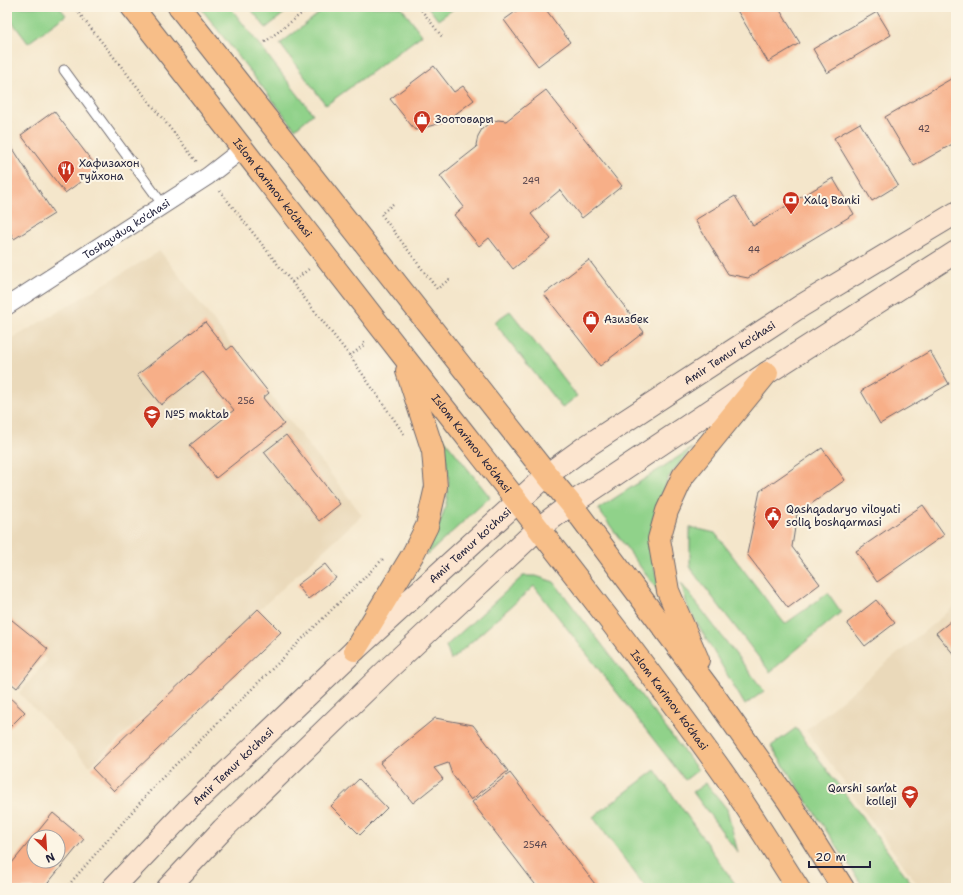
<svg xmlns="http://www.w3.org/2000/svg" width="963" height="895" font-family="'Shantell Sans',sans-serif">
  <rect width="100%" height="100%" fill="#fcf5e5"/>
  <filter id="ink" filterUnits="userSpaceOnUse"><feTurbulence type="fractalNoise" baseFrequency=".025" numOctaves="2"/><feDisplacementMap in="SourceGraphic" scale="8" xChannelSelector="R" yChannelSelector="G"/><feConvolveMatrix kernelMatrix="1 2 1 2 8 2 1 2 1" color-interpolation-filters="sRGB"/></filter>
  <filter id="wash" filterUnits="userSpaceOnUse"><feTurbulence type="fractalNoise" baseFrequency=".012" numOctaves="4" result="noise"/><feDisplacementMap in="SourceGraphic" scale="16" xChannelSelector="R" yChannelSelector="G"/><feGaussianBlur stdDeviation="0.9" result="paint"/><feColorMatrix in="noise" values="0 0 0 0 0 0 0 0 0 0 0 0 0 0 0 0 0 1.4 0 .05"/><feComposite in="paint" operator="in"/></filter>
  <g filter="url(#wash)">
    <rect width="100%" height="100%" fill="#f4e6cb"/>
    <g fill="#ead9ba">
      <polygon points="160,251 362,515 90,766 19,693 47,660 7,628 7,342"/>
      <polygon points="956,605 956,888 920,888 806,730"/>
    </g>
    <g fill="#90d28a" stroke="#597a62">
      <polygon points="7,7 59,7 66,15 28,43 7,15"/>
      <polygon points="200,7 230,7 313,114 295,129"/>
      <polygon points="249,7 292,7 266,28"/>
      <polygon points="327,7 401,7 422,35 326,105 280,44"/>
      <polygon points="428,7 456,7 438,20"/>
      <polygon points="510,311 577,396 562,408 494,322"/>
      <path d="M 437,430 L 490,497 L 426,556 C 434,535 446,514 448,491 C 451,470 443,449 437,430 Z"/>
      <polygon points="692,448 668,478 653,518 650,549 661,595 598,509"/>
      <polygon points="690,527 715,533 785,624 828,593 841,612 770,672 690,568"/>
      <polygon points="523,576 536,576 554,582 698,770 685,780 534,586 451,660 446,646"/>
      <polygon points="681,583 764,691 745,705 688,608"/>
      <polygon points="796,728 915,888 864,888 771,746"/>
      <polygon points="655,770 738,888 646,888 593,817"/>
      <polygon points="706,783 727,809 738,853 693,792"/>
    </g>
    <g id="blocks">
      <g fill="#f7af88" fill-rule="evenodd">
        <polygon points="522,7 544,7 570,42 538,66 504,20"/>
        <polygon points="735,7 778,7 800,43 768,62"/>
        <polygon points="877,12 891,35 827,73 813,49"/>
        <polygon points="434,66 454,92 463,86 474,100 445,122 415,130 390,99"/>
        <polygon points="956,76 956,142 914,166 885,117"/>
        <polygon points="546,90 622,186 582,218 560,190 531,214 551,239 513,269 489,238 479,246 454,215 464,207 440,176 477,147 476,145 478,136 482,129 489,123 498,120 506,121"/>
        <polygon points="54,111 98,169 65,193 21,135"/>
        <polygon points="860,123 898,185 872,201 834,138"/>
        <polygon points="7,139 54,214 14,239 7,227"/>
        <polygon points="833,178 854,214 748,278 728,274 695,220 735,196 753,226"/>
        <polygon points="589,260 644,332 600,366 544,294"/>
        <polygon points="205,322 227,350 232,346 269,393 263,398 284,424 216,478 190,445 234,410 203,372 161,405 137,375"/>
        <polygon points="930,351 949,384 880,424 861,391"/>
        <polygon points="286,435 340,504 319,521 264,452"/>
        <polygon points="822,448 845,480 797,514 792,547 820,584 788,608 747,554 760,491"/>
        <polygon points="923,505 944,535 877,582 856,551"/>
        <polygon points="325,564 336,578 308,599 297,585"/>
        <polygon points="876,600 895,623 865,646 847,623"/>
        <polygon points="258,609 281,632 114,791 92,768"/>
        <polygon points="7,616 48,649 17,688 7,680"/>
        <polygon points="956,617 956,657 936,633"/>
        <polygon points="7,695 25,712 7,730"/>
        <polygon points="435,718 473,725 508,771 471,800 452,774 448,763 434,768 443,779 413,803 380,763"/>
        <polygon points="510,773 598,888 538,888 472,802"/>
        <polygon points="359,779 387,808 360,835 331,806"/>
        <path d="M 53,813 L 84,839 L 44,888 L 7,888 L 7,869 ZM 34,837 L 58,837 L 58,861 L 34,861 Z"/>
      </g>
    </g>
  </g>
  <g filter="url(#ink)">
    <use href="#blocks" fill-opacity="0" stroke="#6c676d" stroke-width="1"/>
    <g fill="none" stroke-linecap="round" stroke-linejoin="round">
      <defs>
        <polyline id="lane" points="64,70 163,205"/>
        <g id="street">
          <path id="s1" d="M 7,306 L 208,176 L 244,148"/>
        </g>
        <g id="secondary">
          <path id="s2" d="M 113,888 L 188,809 L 355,650 L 547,475 L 584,448 L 801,306 L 956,213"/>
          <polyline points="168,888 223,829 387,670 539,528 571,504 767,373 956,252"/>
        </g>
        <g id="primary">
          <path id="s3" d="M 132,7 C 223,122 311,238 401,353 C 507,489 615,623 716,763 C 745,803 771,846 798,888"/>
          <polyline points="179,7 547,475 571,504 713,694 789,802 843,888"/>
          <polyline points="355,650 413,554 427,526 436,487 433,451 407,371"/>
          <polyline points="698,660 668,591 659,539 667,511 683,476 767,373"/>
        </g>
      </defs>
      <use href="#lane" stroke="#6c676d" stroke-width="11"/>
      <use href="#street" stroke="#6c676d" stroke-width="19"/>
      <use href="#secondary" stroke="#6c676d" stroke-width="24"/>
      <use href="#primary" stroke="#6c676d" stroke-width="24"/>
      <g stroke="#6c676d" stroke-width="2.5" stroke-dasharray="1 3" stroke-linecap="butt">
        <polyline points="74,7 197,162"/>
        <polyline points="419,7 443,38"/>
        <polyline points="265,42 310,7"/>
        <polyline points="220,191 350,356 404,434"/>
        <polyline points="393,204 381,214 437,289 451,278"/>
        <polyline points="292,282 309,269"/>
        <polyline points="350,356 365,344 363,342"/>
        <polyline points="66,888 157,783 385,557"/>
      </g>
      <use href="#lane" stroke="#fff" stroke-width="9"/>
      <use href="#street" stroke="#fff" stroke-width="17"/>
      <use href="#secondary" stroke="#fce5cf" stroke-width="22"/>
      <use href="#primary" stroke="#f7be88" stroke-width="22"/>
    </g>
  </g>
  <defs>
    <symbol id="shop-pin" viewBox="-11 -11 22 30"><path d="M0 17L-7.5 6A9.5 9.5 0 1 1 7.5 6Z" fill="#c8321e" stroke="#fcf5e5"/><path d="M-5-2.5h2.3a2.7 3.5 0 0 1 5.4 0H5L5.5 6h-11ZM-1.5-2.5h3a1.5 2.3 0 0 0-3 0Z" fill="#fff"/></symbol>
    <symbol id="restaurant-pin" viewBox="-11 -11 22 30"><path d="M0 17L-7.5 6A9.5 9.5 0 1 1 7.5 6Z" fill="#c8321e" stroke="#fcf5e5"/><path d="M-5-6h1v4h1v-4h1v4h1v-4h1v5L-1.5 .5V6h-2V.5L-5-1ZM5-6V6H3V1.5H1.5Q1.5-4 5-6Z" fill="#fff"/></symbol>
    <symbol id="bank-pin" viewBox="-11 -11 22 30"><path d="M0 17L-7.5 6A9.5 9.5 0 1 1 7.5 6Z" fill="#c8321e" stroke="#fcf5e5"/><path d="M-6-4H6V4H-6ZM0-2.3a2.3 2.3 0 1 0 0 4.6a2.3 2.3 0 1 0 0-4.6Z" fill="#fff"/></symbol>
    <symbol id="school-pin" viewBox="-11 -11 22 30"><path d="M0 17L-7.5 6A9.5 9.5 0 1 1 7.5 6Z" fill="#c8321e" stroke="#fcf5e5"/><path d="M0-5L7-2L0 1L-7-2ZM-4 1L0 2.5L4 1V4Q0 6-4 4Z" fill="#fff"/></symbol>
    <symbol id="civic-pin" viewBox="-11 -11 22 30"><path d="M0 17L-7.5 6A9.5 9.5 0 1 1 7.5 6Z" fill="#c8321e" stroke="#fcf5e5"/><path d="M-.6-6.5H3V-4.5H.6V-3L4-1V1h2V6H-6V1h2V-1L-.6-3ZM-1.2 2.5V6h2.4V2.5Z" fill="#fff"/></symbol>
    <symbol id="university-pin" viewBox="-11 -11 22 30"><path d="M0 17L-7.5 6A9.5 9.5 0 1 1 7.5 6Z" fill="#c8321e" stroke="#fcf5e5"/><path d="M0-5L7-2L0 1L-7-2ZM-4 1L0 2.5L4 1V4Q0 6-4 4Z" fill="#fff"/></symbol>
  </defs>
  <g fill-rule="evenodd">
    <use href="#shop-pin" x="412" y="109" width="20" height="27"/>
    <use href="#restaurant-pin" x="56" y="159" width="20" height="27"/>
    <use href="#bank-pin" x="781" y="190" width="20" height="27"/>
    <use href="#shop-pin" x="581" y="309" width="20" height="27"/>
    <use href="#school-pin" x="142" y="404" width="20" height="27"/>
    <use href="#civic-pin" x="763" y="505" width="20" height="27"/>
    <use href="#university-pin" x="900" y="784" width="20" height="27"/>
  </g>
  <g text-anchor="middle" stroke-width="4" stroke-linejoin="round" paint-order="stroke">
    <g font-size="9" fill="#57454e">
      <text x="924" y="132">42</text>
      <text x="531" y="184">249</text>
      <text x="754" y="253">44</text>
      <text x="246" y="404">256</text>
      <text x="535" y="848">254A</text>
    </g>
    <g font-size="11" fill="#22223b" stroke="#fcf5e5" text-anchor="start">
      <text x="435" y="123">Зоотовары</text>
      <text x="79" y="167">Хафизахон<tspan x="79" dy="13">туйхона</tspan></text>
      <text x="804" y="204">Xalq Banki</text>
      <text x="604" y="323">Азизбек</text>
      <text x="165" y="418">№5 maktab</text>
      <text x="786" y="513">Qashqadaryo viloyati<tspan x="786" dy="13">soliq boshqarmasi</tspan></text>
      <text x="897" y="792" text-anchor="end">Qarshi san’at<tspan x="897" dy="13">kolleji</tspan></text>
    </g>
    <g font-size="11" fill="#22223b" stroke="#fcf5e5">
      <text dy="4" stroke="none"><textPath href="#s3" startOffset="229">Islom Karimov ko‘chasi</textPath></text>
      <text dy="4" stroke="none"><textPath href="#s1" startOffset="142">Toshquduq ko'chasi</textPath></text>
      <text dy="4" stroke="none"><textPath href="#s2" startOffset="819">Amir Temur ko'chasi</textPath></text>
      <text dy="4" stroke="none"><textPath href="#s3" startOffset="553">Islom Karimov ko‘chasi</textPath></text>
      <text dy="4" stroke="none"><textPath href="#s2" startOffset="495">Amir Temur ko'chasi</textPath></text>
      <text dy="4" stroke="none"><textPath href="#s3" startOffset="877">Islom Karimov ko‘chasi</textPath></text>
      <text dy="4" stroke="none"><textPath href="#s2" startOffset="171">Amir Temur ko'chasi</textPath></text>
    </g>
  </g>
  <rect width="963" height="895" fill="none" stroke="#fcf5e5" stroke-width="24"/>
  <g transform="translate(46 849) rotate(155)"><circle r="19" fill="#fcf5e5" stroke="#a5a1a1"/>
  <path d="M0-3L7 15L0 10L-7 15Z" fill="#c8321e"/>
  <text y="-6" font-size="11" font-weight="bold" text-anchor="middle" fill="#22223b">N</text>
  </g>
  <path d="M809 861v6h61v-6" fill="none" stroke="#22223b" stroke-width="2"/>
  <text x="815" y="861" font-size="12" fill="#22223b" stroke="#fcf5e5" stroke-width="3" paint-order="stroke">20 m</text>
</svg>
